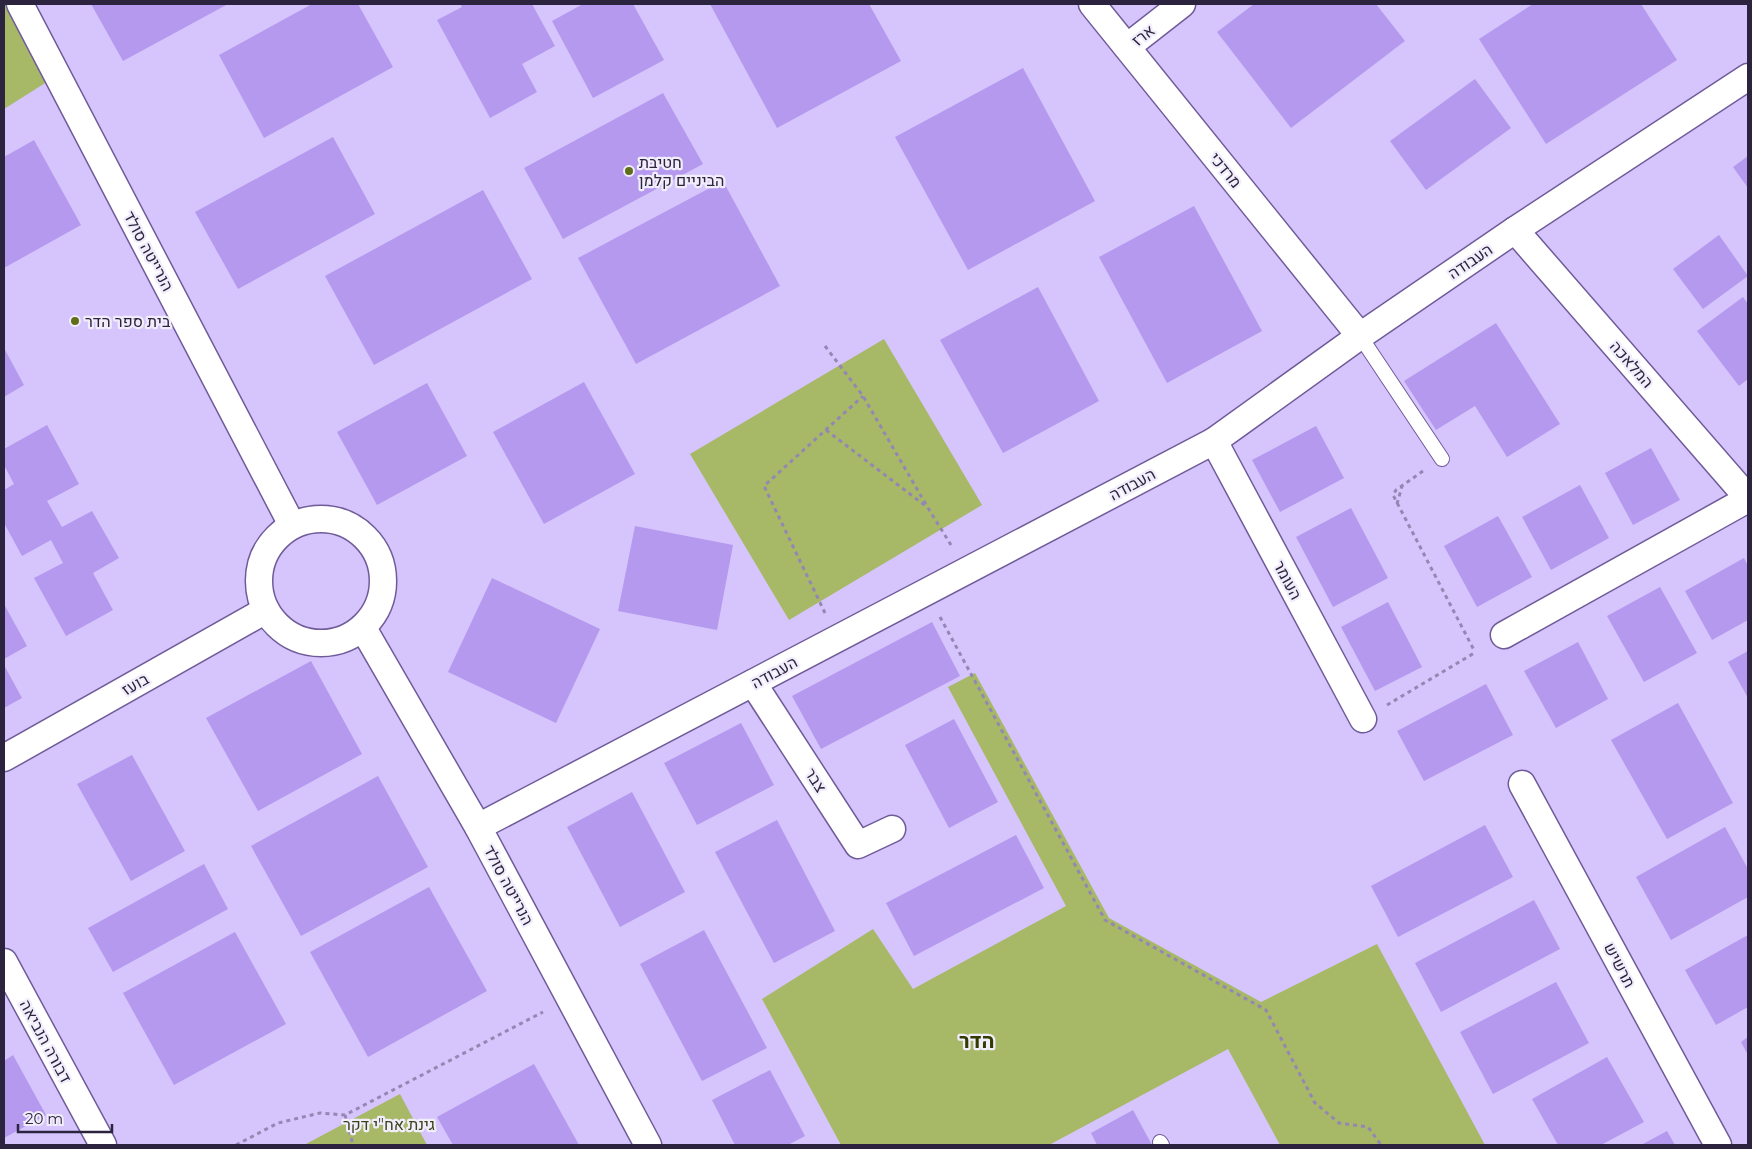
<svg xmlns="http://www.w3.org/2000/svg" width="1752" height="1149" font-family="Montserrat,Heebo,sans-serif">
  <rect width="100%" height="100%" fill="#d5c5fc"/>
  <g fill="#a7b866">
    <polygon points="4,4 7,4 50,80 4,109"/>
    <polygon points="884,339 982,505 789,620 690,454"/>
    <polygon points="975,673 1109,918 1261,1002 1377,944 1485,1145 1280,1145 1228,1049 1049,1145 841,1145 762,999 873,929 913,989 1066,906 948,687"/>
    <polygon points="400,1094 427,1145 304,1145"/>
  </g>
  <g fill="#b599ee">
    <polygon points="91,4 228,4 123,61"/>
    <polygon points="312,4 358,4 393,67 264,138 219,55"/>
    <polygon points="460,4 532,4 555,46 522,64 537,92 490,118 437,20 462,7"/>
    <polygon points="583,4 633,4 664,60 593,98 552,21"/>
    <polygon points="710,4 869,4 901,61 777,128"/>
    <polygon points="1254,4 1376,4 1405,41 1291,128 1217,32"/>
    <polygon points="1533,4 1641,4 1677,60 1546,144 1479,39"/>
    <polygon points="1023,68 1095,201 968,270 895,137"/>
    <polygon points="1475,79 1511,128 1426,190 1390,141"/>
    <polygon points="663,93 703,164 563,239 524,168"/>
    <polygon points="333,137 375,214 238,289 195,212"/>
    <polygon points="34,140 81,225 4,268 4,157"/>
    <polygon points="1748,156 1748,188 1733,167"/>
    <polygon points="723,181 780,286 636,364 578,258"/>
    <polygon points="483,190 532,279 374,365 325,276"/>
    <polygon points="1194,206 1262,331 1167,383 1099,257"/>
    <polygon points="1719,235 1748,276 1703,309 1673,269"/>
    <polygon points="1038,287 1099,401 1003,453 940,340"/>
    <polygon points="1743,297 1748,304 1748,379 1739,386 1697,331"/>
    <polygon points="1496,323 1560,424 1507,457 1475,406 1436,430 1404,381"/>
    <polygon points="4,348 24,385 4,397"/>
    <polygon points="584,382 635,474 544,524 493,432"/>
    <polygon points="427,383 467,456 377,505 337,432"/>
    <polygon points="47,425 79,484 47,501 62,527 92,511 119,558 93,573 113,610 66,636 34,578 63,563 51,540 22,556 4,523 4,490 14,484 4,465 4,449"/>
    <polygon points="1316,426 1344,478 1280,512 1252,460"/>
    <polygon points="1651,448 1680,500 1633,525 1605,473"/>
    <polygon points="1580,485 1609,538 1551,570 1522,517"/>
    <polygon points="1351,508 1388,578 1333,607 1296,537"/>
    <polygon points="1498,516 1532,577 1477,607 1444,546"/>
    <polygon points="635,526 733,545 717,630 618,611"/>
    <polygon points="1744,558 1748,566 1748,620 1712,640 1685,591"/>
    <polygon points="492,578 600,629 556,723 448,672"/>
    <polygon points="1660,587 1697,653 1644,682 1607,616"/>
    <polygon points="1388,602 1422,667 1375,691 1341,627"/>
    <polygon points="4,604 27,646 4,659"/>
    <polygon points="932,622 960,676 821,749 792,696"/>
    <polygon points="1578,642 1608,699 1556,728 1524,671"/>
    <polygon points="1748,651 1748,698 1728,662"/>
    <polygon points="311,661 362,754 258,811 206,718"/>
    <polygon points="4,665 22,698 4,708"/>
    <polygon points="1486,684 1513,735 1424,781 1397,731"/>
    <polygon points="1678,703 1733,803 1667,839 1611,740"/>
    <polygon points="954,719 998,802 949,828 905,745"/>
    <polygon points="741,723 774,785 697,825 664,763"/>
    <polygon points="132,755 185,851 131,881 77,784"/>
    <polygon points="378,776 428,867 301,936 251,846"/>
    <polygon points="632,792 685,892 620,927 567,827"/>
    <polygon points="777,820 835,931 774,963 715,852"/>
    <polygon points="1485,825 1513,877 1398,937 1371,886"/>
    <polygon points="1725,827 1748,869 1748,897 1671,940 1636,877"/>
    <polygon points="1016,835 1044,888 914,956 886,903"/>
    <polygon points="204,864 228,909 113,972 88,928"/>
    <polygon points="429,887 487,991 368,1057 310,952"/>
    <polygon points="1534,900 1560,949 1441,1012 1415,963"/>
    <polygon points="704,930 767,1048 702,1081 640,964"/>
    <polygon points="235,932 286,1024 174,1085 123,993"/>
    <polygon points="1748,935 1748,1007 1716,1025 1685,970"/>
    <polygon points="1556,982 1589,1043 1493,1094 1460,1032"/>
    <polygon points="1748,1037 1748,1055 1741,1042"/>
    <polygon points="13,1055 46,1115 4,1138 4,1061"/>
    <polygon points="1607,1057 1644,1122 1601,1145 1558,1145 1532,1099"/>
    <polygon points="534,1064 579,1145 453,1145 437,1117"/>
    <polygon points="770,1070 805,1136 788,1145 735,1145 712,1100"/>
    <polygon points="1133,1110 1152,1145 1097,1145 1091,1133"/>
    <polygon points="1667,1131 1675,1145 1641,1145"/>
  </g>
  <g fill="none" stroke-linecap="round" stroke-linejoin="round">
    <defs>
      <g id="service">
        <polyline points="1360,336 1442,459"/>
        <polyline points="1160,1142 1162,1145"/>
      </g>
      <g id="minor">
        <polyline points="20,4 292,525"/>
        <polyline points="1092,4 1360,336"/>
        <polyline points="1127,47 1182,4"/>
        <polyline points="1515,230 1748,498"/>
        <polyline points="1214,441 1363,719"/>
        <circle cx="321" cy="581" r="62"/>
        <polyline points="363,628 478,827 648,1145"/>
        <polyline points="1504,635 1748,499"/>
        <polyline points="753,683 858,845 892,829"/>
        <polyline points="4,758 266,610"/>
        <polyline points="1522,784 1718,1145"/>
        <polyline points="478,827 1214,441 1360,336 1515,230 1748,77"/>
        <polyline points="4,962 103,1145"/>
      </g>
    </defs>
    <use href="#service" stroke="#705b99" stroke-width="16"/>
    <use href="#minor" stroke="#705b99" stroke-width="29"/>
    <g stroke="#9487b3" stroke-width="3" stroke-dasharray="4 4" stroke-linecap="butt">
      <polyline points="825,346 863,396 928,508 951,545"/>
      <polyline points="826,430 927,507"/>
      <polyline points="1423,471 1396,490 1393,495 1475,652"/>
      <polyline points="1397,504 1402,486"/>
      <polyline points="825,613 764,486 863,396"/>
      <polyline points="940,617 1105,920 1266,1010 1315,1103 1339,1123 1368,1127 1381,1145"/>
      <polyline points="1387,705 1476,652"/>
      <polyline points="345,1115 353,1145"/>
      <polyline points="236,1145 278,1123 320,1113 345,1115 543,1012"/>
    </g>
    <use href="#service" stroke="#fff" stroke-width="14"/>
    <use href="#minor" stroke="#fff" stroke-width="26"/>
  </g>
  <g fill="#616e19" stroke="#f1edfb" stroke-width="2">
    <circle cx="629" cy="171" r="5"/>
    <circle cx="75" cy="321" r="5"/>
  </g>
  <g text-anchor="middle" stroke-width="4.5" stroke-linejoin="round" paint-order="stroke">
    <g font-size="16" fill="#2c243e" stroke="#f1edfb">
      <text transform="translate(1143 35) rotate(-38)" y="6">ארז</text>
      <text transform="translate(1226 170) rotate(51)" y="6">מרדכי</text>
      <text transform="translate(149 251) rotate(62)" y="6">הנרייטה סולד</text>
      <text transform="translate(1470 261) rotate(-34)" y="6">העבודה</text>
      <text transform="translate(1632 364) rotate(49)" y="6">המלאכה</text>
      <text transform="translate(1132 484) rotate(-28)" y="6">העבודה</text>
      <text transform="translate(1288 580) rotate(62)" y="6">העומר</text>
      <text transform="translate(774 672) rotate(-28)" y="6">העבודה</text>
      <text transform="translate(135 684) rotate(-29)" y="6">בועז</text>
      <text transform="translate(816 780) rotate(57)" y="6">צבר</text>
      <text transform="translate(509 885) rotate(62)" y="6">הנרייטה סולד</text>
      <text transform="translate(1620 965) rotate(62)" y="6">תרשיש</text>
      <text transform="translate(46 1041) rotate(62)" y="6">דבורה הנביאה</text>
    </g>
    <g font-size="16" fill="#2c243e" stroke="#f1edfb" text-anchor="start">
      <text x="639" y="168">חטיבת<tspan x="639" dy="18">הביניים קלמן</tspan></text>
      <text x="85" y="327">בית ספר הדר</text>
    </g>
    <g font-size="16" fill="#3a421a" stroke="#f1edfb">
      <text x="389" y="1130">גינת אח"י דקר</text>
    </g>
    <g font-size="21" font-weight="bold" fill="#323a00" stroke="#f1edfb">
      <text x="977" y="1048">הדר</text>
    </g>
  </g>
  <rect width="1752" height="1149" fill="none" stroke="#2c243e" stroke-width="10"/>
  <path d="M18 1124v8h94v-8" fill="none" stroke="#2c243e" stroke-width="2.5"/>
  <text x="25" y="1124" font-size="15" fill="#2c243e" stroke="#f1edfb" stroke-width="4" paint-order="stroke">20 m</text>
</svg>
